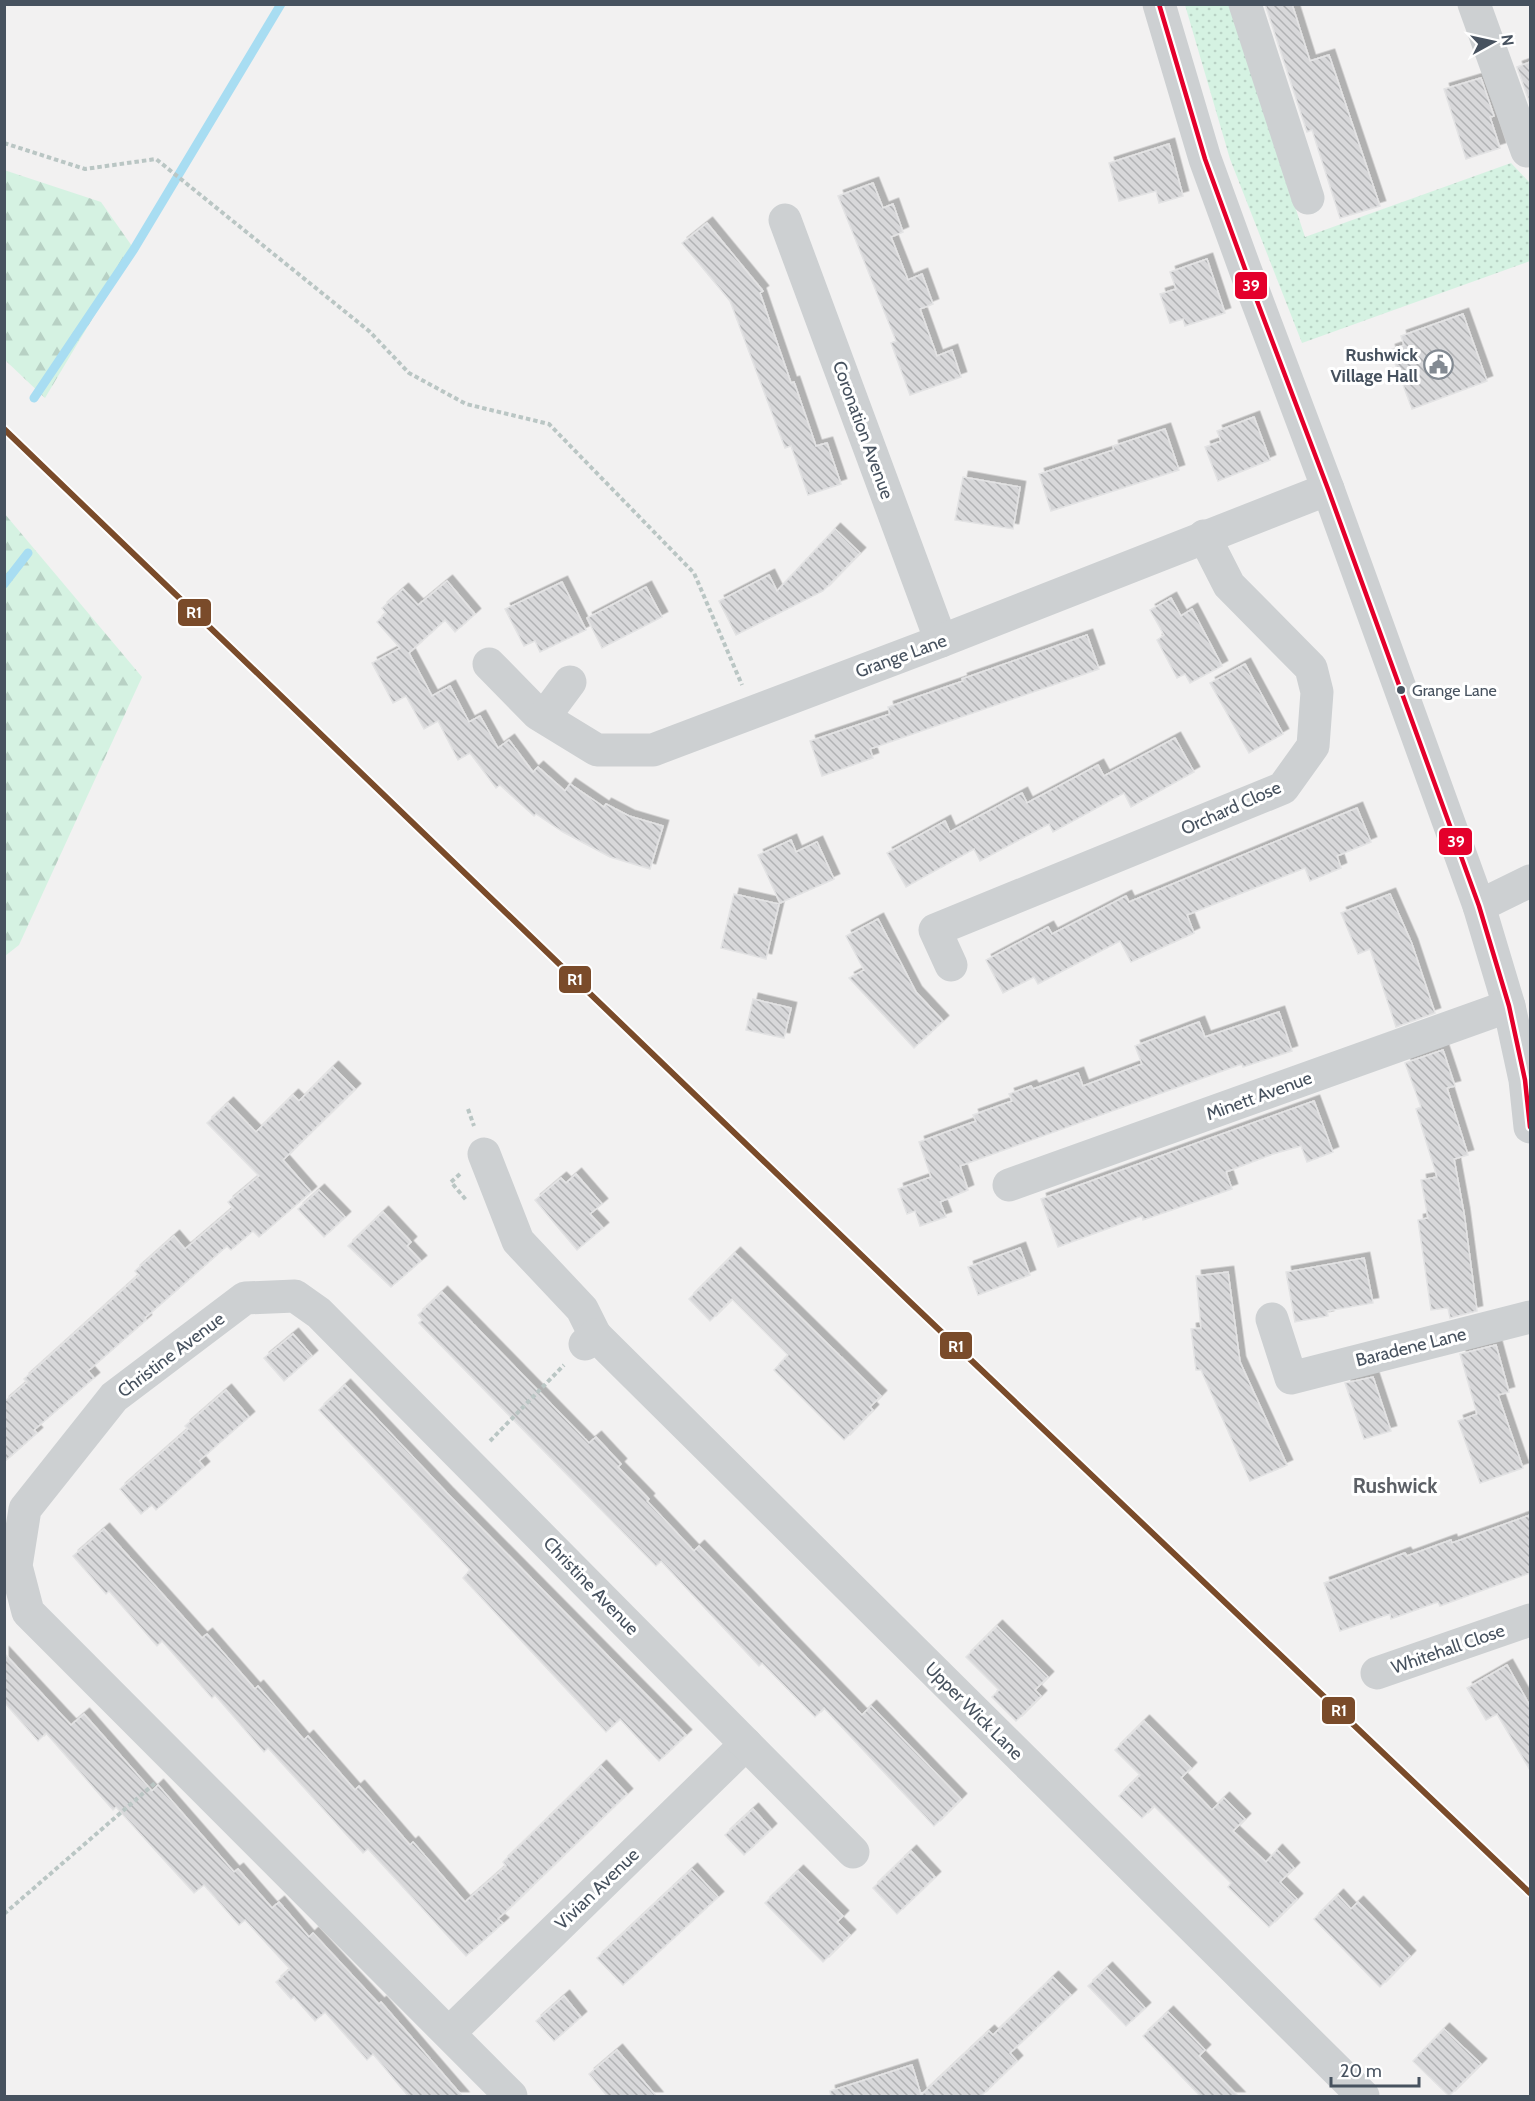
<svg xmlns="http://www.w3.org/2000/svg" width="1535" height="2101" font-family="Cabin,sans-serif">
  <defs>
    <pattern id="grass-dots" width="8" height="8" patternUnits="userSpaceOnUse" patternTransform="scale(1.5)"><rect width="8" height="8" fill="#d5f2e2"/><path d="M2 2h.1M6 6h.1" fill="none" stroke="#b8d1c4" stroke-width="1.8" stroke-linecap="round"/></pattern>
    <pattern id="forest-firs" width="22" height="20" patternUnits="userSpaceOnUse" patternTransform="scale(1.5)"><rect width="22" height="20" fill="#d5f2e2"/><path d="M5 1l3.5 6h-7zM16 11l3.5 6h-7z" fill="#b8d1c4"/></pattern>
    <pattern id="building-back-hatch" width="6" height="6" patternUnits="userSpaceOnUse" patternTransform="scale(1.5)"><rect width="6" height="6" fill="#d8d8da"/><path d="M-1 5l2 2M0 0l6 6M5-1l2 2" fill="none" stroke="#b1b2b4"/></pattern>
    <filter id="shadow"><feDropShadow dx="5.5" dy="-5.5" stdDeviation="0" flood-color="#0004"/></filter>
  </defs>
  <rect width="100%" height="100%" fill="#f2f1f1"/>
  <polygon fill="url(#grass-dots)" points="1185,5 1229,5 1305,237 1511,163 1530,183 1530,261 1302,343 1230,159"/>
  <g fill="url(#forest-firs)">
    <polygon points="4,170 101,202 134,249 45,398 5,360"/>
    <polygon points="4,513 142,677 19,945 5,956"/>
  </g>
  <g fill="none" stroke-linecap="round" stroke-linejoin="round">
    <g stroke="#a8ddf2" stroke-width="9">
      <polyline points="34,398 134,249 281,4"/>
      <polyline points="4,584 28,553"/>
    </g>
  </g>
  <g fill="url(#building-back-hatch)" stroke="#e3e3e4" stroke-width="1.5" filter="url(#shadow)">
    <polygon points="1265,4 1292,4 1310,61 1329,55 1380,206 1340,218 1312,130 1307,132"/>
    <polygon points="1530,62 1530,104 1517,67"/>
    <polygon points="1481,78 1494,116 1490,117 1500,148 1466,159 1444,89"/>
    <polygon points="1169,144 1183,196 1159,203 1156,191 1119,201 1109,163"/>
    <polygon points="873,183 883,208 893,204 903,232 891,237 908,280 922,274 933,304 920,309 937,356 952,350 961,377 910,395 891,343 896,341 838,196"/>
    <polygon points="707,223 763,291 760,293 791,383 794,382 816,446 827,443 841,484 808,495 791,446 785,448 730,301 682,243"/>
    <polygon points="1207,259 1225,313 1185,326 1183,319 1170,323 1160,294 1176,289 1170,272"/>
    <polygon points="1463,314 1487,381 1412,409 1390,350 1404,345 1401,336"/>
    <polygon points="1254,417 1270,460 1218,481 1205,447 1221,441 1217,431"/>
    <polygon points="1165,429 1179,470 1051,511 1039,474 1114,450 1113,446"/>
    <polygon points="963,477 1020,487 1013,529 955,520"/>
    <polygon points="835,529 860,553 823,591 736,635 719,601 769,575 777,591"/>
    <polygon points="447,581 475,614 455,632 445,620 409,653 432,696 450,686 469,722 480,716 498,748 509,740 533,772 538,767 565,791 570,784 604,807 606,804 629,816 663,826 650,869 610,857 563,832 536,814 534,816 500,785 496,788 470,753 458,760 438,721 424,729 406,696 393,703 372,663 400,648 377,622 386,613 382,608 403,589 418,605"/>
    <polygon points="562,582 586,630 540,652 535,641 524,646 505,609"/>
    <polygon points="646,587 662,617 602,648 587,618"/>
    <polygon points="1171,598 1181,616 1192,609 1222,666 1190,683 1185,674 1177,678 1157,640 1164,635 1150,610"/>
    <polygon points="1087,635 1099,669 870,749 873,758 822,776 810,741 890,714 888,707 963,681 962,679"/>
    <polygon points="1245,664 1283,734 1249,753 1210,683"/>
    <polygon points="1175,738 1194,772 1131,807 1124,793 1053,832 1049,824 980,861 974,849 906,887 887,853 945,821 950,832 1022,793 1027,803 1098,765 1104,776"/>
    <polygon points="1357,808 1371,842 1337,856 1341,868 1310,881 1305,868 1187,915 1194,933 1131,962 1120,941 1038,984 1034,977 1003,993 986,960 1048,927 1052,934 1126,896 1129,902"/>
    <polygon points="791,840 796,852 817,842 834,879 780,903 758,855"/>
    <polygon points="734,894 779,904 766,959 721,948"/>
    <polygon points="1390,894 1412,944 1435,1013 1396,1027 1370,949 1358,954 1341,913"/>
    <polygon points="878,919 916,992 943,1021 914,1048 849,978 864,970 846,936"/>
    <polygon points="753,999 791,1008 784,1038 746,1030"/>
    <polygon points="1279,1012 1292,1051 1243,1067 1242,1064 960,1166 968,1190 940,1202 946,1217 920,1226 915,1211 907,1214 898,1189 931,1177 919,1142 976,1121 973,1115 1012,1101 1009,1094 1031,1086 1033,1089 1078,1073 1083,1086 1142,1064 1135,1046 1199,1022 1205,1037"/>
    <polygon points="1443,1050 1455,1086 1447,1088 1468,1155 1454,1159 1464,1213 1477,1311 1450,1318 1448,1308 1431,1310 1418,1220 1428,1218 1421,1180 1437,1177 1416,1109 1421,1107 1405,1063"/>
    <polygon points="333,1067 355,1089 283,1160 311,1192 259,1237 253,1231 231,1250 227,1246 145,1318 146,1320 88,1371 94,1378 34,1430 37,1433 4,1462 4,1402 27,1382 24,1379 139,1275 135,1271 174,1236 185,1249 233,1208 228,1202 259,1176 207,1123 228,1103 256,1132 293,1095 299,1101"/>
    <polygon points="1314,1101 1333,1152 1307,1162 1301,1146 1273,1154 1226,1172 1232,1189 1143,1220 1142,1216 1058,1247 1041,1199"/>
    <polygon points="576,1174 602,1204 590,1214 603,1228 577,1250 535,1200 561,1178 566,1183"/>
    <polygon points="319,1190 345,1217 324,1237 298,1209"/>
    <polygon points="383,1212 411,1242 407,1246 421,1261 391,1287 348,1246"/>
    <polygon points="1020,1248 1030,1275 978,1295 968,1267"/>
    <polygon points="735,1253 881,1396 870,1407 873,1410 844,1440 774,1370 788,1355 732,1299 710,1321 689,1299"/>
    <polygon points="1364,1258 1373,1303 1327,1311 1328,1316 1295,1322 1286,1272"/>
    <polygon points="1228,1272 1240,1362 1287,1465 1250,1481 1201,1370 1196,1370 1191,1329 1201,1328 1196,1276"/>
    <polygon points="442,1292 589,1443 596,1437 621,1464 618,1467 649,1499 647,1501 694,1551 699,1546 862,1715 871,1706 961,1799 934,1826 824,1708 815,1717 762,1663 759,1666 661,1561 656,1566 419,1323 422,1320 418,1315"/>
    <polygon points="293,1334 312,1356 284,1381 264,1358"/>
    <polygon points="1496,1345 1509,1392 1498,1395 1523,1468 1480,1483 1458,1421 1477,1414 1460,1354"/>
    <polygon points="1373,1377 1391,1431 1364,1439 1345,1383"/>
    <polygon points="345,1385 447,1493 686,1735 659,1761 620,1719 606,1732 463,1578 470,1570 319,1410"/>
    <polygon points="226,1390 249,1417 199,1461 204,1467 156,1510 152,1505 141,1514 120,1489 188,1429 185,1426"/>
    <polygon points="1530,1515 1530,1573 1440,1606 1438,1602 1391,1619 1390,1614 1340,1631 1324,1583 1405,1553 1407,1556 1451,1540 1452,1543"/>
    <polygon points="104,1529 202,1638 207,1634 255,1689 258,1686 304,1740 308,1736 355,1790 359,1786 410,1845 413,1842 465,1902 506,1866 503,1862 601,1766 627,1794 498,1919 503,1923 466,1956 368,1849 363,1853 268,1748 264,1752 215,1695 212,1698 162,1641 157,1646 109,1591 106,1594 73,1556"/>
    <polygon points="997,1626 1048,1677 1035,1690 1041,1696 1016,1721 992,1697 999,1690 966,1657"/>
    <polygon points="4,1653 71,1725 84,1714 152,1791 158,1785 234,1872 238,1869 272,1908 279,1902 309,1937 313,1933 379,2004 381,2002 463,2097 409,2097 373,2054 367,2060 325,2012 315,2021 294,1997 291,1999 276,1982 290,1969 245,1920 239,1925 204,1885 194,1893 116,1807 113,1810 46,1733 38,1741 4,1702"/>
    <polygon points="1507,1665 1530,1706 1530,1770 1497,1714 1486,1720 1467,1688"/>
    <polygon points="1144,1721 1191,1768 1181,1778 1212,1810 1224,1798 1245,1819 1233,1831 1266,1862 1277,1850 1294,1868 1280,1882 1297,1899 1269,1927 1228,1887 1231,1883 1154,1806 1142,1818 1119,1796 1140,1775 1115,1750"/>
    <polygon points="753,1809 771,1829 744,1855 725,1835"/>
    <polygon points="911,1851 935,1877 897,1914 873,1888"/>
    <polygon points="692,1869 718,1897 623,1985 597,1958"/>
    <polygon points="798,1871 843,1916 837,1922 850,1935 823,1962 765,1903"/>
    <polygon points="1338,1895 1351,1909 1358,1902 1410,1956 1380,1987 1314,1919"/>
    <polygon points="1107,1968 1145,2008 1126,2026 1088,1986"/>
    <polygon points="1053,1977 1071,1995 1010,2053 1017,2061 980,2097 831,2097 830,2091 912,2065 921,2095 989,2031 993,2035"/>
    <polygon points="564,1996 581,2017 554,2041 536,2021"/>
    <polygon points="1168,2012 1205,2050 1199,2056 1239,2097 1201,2097 1143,2036"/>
    <polygon points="1444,2029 1481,2064 1449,2096 1413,2061"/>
    <polygon points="617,2050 657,2097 608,2097 589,2074"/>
  </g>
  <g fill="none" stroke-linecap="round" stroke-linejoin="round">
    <g stroke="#bac6c4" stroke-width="4" stroke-dasharray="4.5 3" stroke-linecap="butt">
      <polyline points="4,143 85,169 156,159 369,331 409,373 466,404 549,424 694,573 742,685"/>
      <polyline points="468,1109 474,1126"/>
      <polyline points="460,1174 451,1182 467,1201"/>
      <polyline points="490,1441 564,1365"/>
      <polyline points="4,1914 155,1783"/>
    </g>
    <g stroke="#cdd0d2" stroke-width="33">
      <polyline points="1159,4 1205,159 1245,269 1328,489 1479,906 1509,1006 1525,1080 1530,1127"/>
      <polyline points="1245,4 1308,198"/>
      <polyline points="1474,4 1527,151"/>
      <polyline points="785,220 941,641"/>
      <polyline points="489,664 538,714 597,750 653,750 941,641 1328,489"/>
      <polyline points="544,717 570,682"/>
      <polyline points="1479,906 1530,881"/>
      <polyline points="951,965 935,930 1283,788 1313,746 1317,692 1311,668 1229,585 1204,536"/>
      <polyline points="484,1154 518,1241 582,1309 595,1335"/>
      <polyline points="1009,1185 1509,1006"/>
      <polyline points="1272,1319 1291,1378 1530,1317"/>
      <polyline points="585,1344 595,1335 1363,2096"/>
      <polyline points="1377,1673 1530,1620"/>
      <polyline points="449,2033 746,1744"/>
      <polyline points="511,2096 28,1612 16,1566 25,1509 114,1397 245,1298 295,1296 319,1313 853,1852"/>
    </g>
    <defs>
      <polyline id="bus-1" points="1159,4 1205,159 1245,269 1328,489 1479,906 1509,1006 1525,1080 1530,1127"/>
    </defs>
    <use href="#bus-1" stroke="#fff" stroke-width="9"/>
    <use href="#bus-1" stroke="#e4002b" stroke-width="4.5"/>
    <defs>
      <polyline id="rail-1" points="4,429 910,1302 1530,1893"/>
    </defs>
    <use href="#rail-1" stroke="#fff" stroke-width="10"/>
    <use href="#rail-1" stroke="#7a4b2a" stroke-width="6"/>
  </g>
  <defs>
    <symbol id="civic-ring" viewBox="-11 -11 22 22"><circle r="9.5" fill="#fff" stroke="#838a92" stroke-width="1.5"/><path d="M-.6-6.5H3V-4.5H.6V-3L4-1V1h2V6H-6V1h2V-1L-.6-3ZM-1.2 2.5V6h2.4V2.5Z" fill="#838a92"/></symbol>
  </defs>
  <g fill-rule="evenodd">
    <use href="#civic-ring" x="1422" y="348" width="33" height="33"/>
  </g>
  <circle fill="#47525f" stroke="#fff" stroke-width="2" cx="1401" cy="690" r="5"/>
  <g text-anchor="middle" stroke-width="6" stroke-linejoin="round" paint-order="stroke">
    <g font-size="16" fill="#47525f" stroke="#fff" text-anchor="start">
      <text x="1412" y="696">Grange Lane</text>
    </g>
    <g font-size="18" font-weight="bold" fill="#47525f" stroke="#fff" text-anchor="end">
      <text x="1418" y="361">Rushwick<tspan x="1418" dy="21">Village Hall</tspan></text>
    </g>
    <g font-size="18" fill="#47525f" stroke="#fff">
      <text transform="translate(863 430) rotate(70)" y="6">Coronation Avenue</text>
      <text transform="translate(901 656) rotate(-20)" y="6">Grange Lane</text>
      <text transform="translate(1231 808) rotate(-24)" y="6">Orchard Close</text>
      <text transform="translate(1259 1096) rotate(-20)" y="6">Minett Avenue</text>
      <text transform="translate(1411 1347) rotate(-14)" y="6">Baradene Lane</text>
      <text transform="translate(171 1355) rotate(-37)" y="6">Christine Avenue</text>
      <text transform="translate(591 1586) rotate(46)" y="6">Christine Avenue</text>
      <text transform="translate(1448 1649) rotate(-19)" y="6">Whitehall Close</text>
      <text transform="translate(974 1711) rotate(45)" y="6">Upper Wick Lane</text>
      <text transform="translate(597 1889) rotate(-44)" y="6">Vivian Avenue</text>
    </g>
    <g font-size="21" font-weight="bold" fill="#5c6066" stroke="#fff">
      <text x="1395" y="1493">Rushwick</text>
    </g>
  </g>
  <g stroke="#fff" stroke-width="2">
    <rect x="1234" y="271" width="34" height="29" rx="6" fill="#e4002b"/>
    <rect x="177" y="598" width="35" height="29" rx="6" fill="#7a4b2a"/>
    <rect x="1438" y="827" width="35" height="29" rx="6" fill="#e4002b"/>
    <rect x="558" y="965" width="34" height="29" rx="6" fill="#7a4b2a"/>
    <rect x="939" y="1331" width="34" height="29" rx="6" fill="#7a4b2a"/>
    <rect x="1321" y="1696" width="35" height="29" rx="6" fill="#7a4b2a"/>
  </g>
  <g font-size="16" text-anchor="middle" font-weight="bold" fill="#fff">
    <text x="1251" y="291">39</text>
    <text x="194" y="618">R1</text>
    <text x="1456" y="847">39</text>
    <text x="575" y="985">R1</text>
    <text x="956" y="1352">R1</text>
    <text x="1339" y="1716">R1</text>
  </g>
  <rect width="1535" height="2101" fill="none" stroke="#47525f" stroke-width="12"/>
  <g transform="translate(1493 42) rotate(82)" stroke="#ffffff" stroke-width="4.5" paint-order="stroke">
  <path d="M0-4.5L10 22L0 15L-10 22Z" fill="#47525f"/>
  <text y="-9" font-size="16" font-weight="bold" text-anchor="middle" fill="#47525f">N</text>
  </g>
  <path d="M1331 2077v9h88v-9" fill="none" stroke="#47525f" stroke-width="3"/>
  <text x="1340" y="2077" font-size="18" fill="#47525f" stroke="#ffffff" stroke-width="4.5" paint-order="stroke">20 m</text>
</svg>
